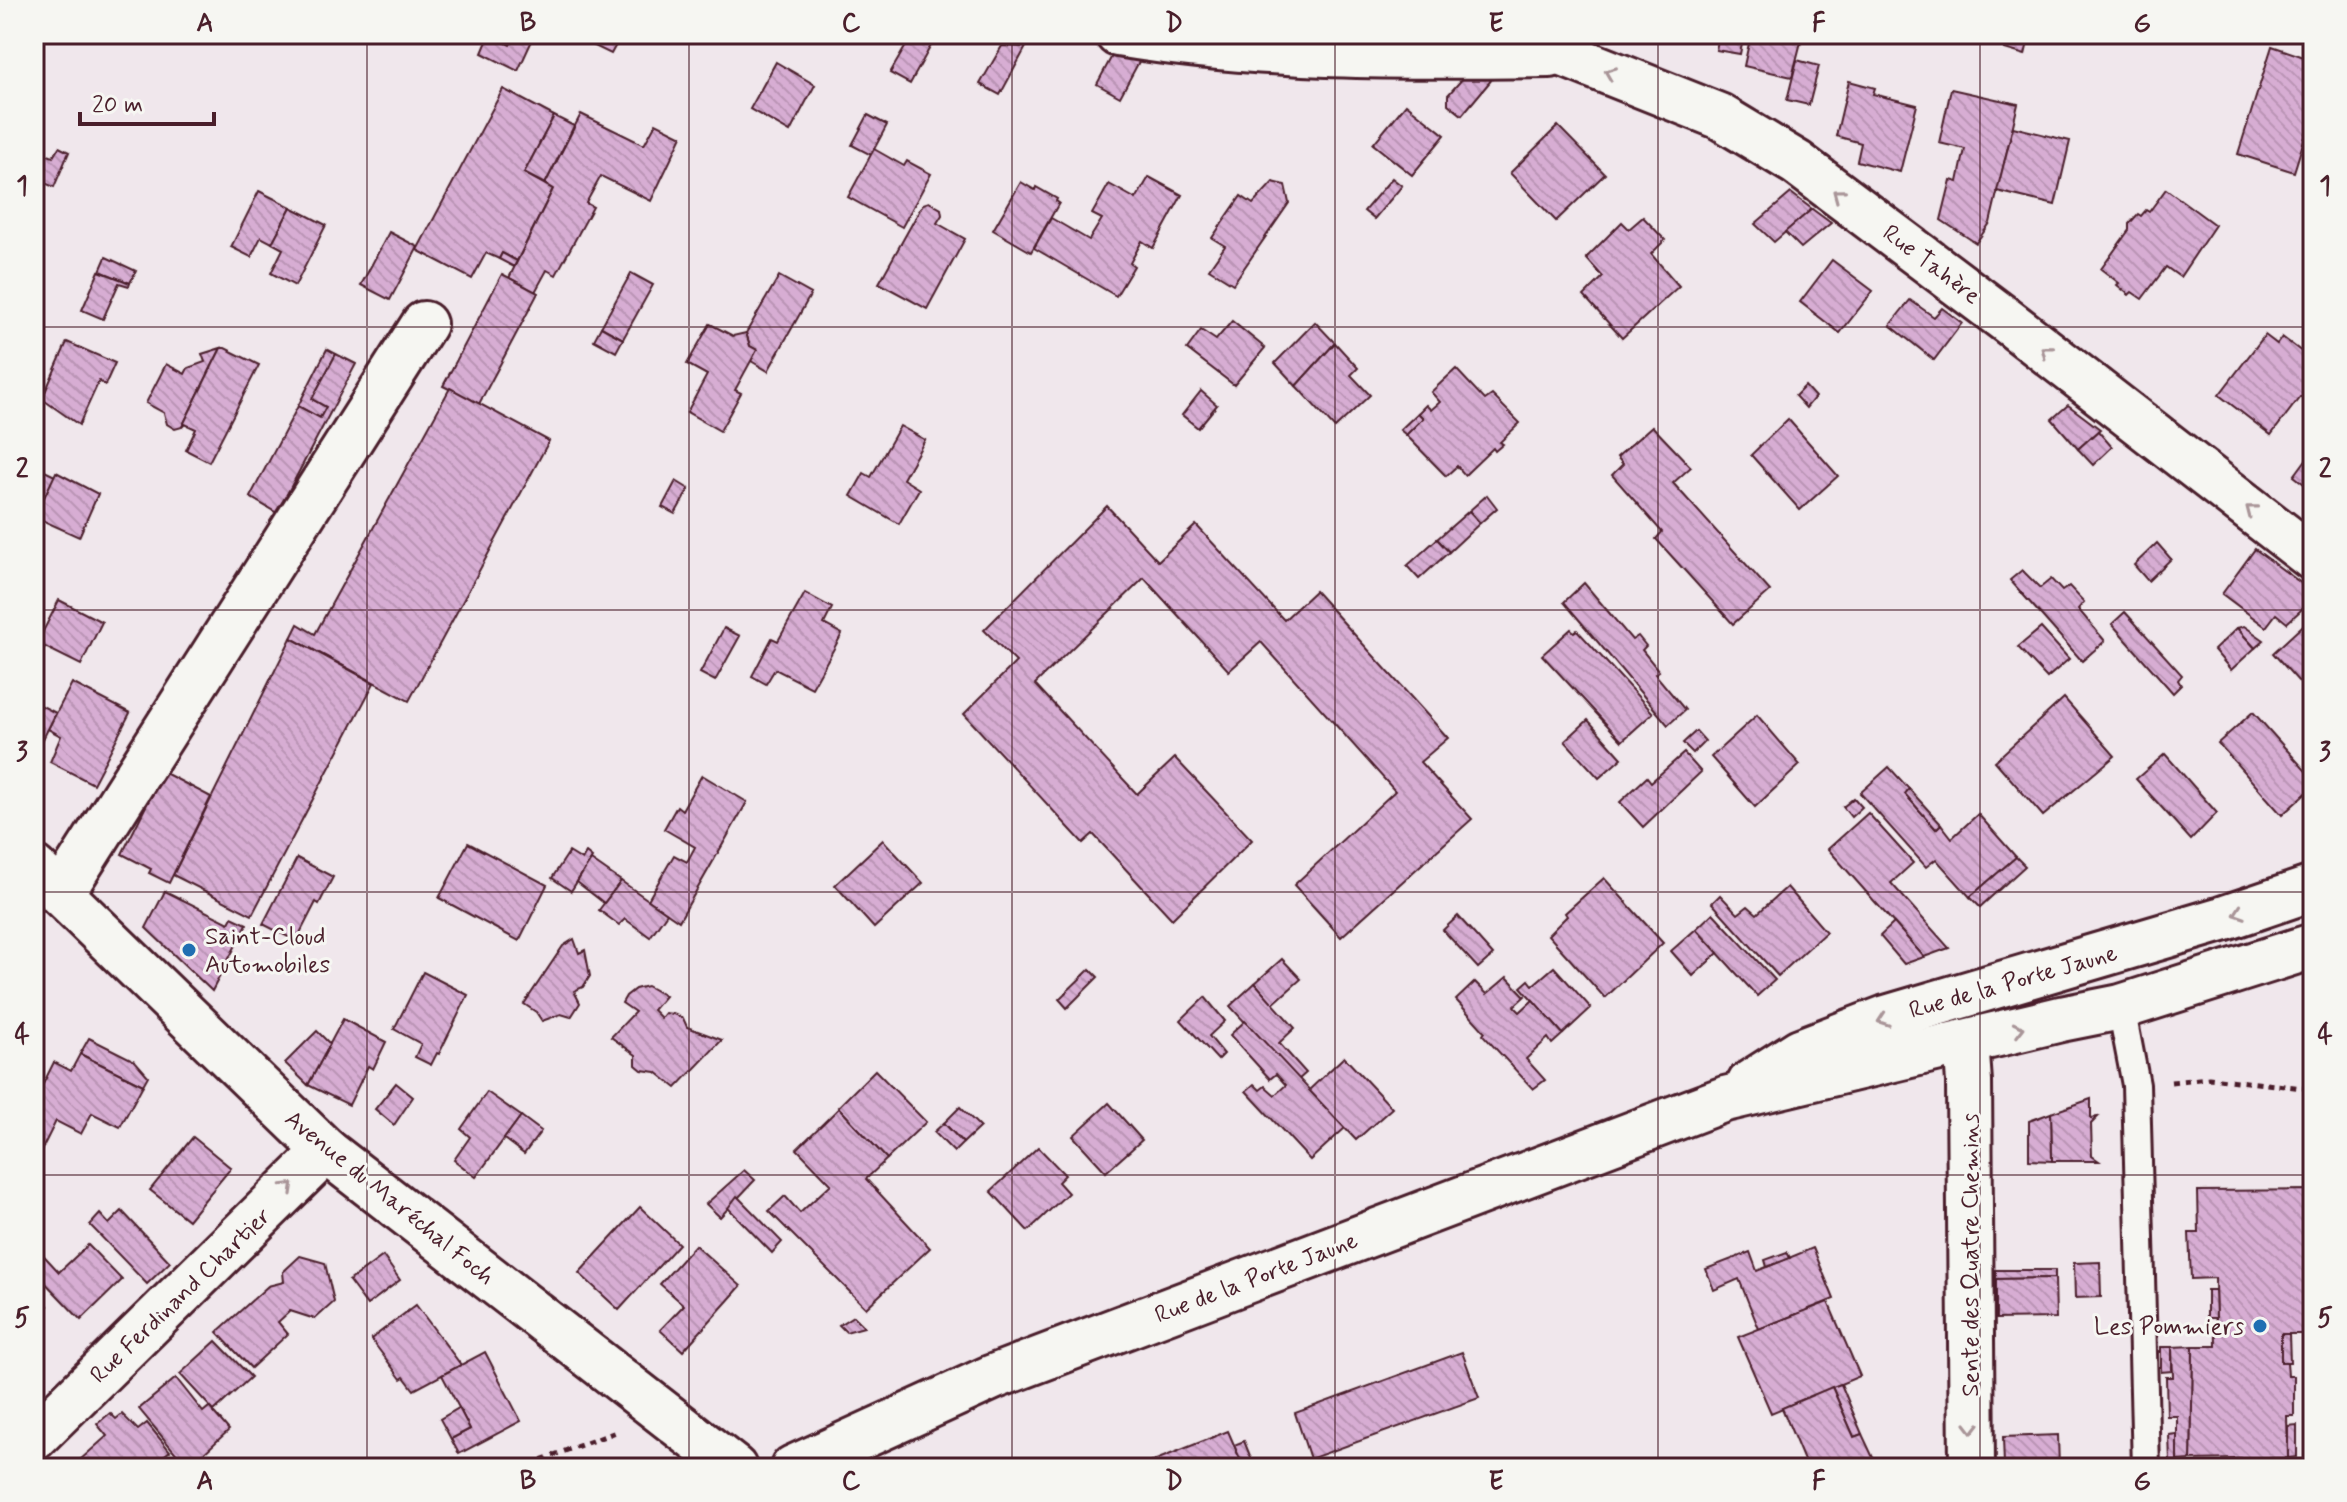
<svg xmlns="http://www.w3.org/2000/svg" width="2347" height="1502" font-family="Mynerve,sans-serif">
  <defs>
    <pattern id="building-back-hatch" width="6" height="6" patternUnits="userSpaceOnUse" patternTransform="scale(2)"><rect width="6" height="6" fill="#d7add3"/><path d="M-1 5l2 2M0 0l6 6M5-1l2 2" fill="none" stroke="#ba94b5"/></pattern>
  </defs>
  <rect width="100%" height="100%" fill="#f0e7ec"/>
  <filter id="ink" filterUnits="userSpaceOnUse"><feTurbulence type="fractalNoise" baseFrequency=".0125" numOctaves="2"/><feDisplacementMap in="SourceGraphic" scale="16" xChannelSelector="R" yChannelSelector="G"/><feConvolveMatrix kernelMatrix="1 2 1 2 8 2 1 2 1" color-interpolation-filters="sRGB"/></filter>
  <g filter="url(#ink)">
    <g fill="url(#building-back-hatch)" stroke="#4a1f2b" stroke-width="2">
      <polygon points="490,34 508,34 504,42 510,45 515,34 535,34 518,71 482,53"/>
      <polygon points="570,34 622,34 611,54"/>
      <polygon points="1719,34 1744,34 1740,54 1716,50"/>
      <polygon points="1751,34 1803,34 1792,77 1744,66"/>
      <polygon points="2009,34 2030,34 2025,55 2005,49"/>
      <polygon points="911,37 934,40 910,84 890,73"/>
      <polygon points="1002,46 1026,47 1000,95 980,84"/>
      <polygon points="2272,46 2313,60 2313,111 2294,172 2238,154"/>
      <polygon points="1112,56 1141,58 1120,97 1097,84"/>
      <polygon points="1797,60 1819,66 1809,105 1787,100"/>
      <polygon points="776,62 815,85 790,132 750,109"/>
      <polygon points="1465,76 1493,78 1462,115 1448,104 1448,95"/>
      <polygon points="1849,81 1875,88 1873,94 1917,105 1900,172 1857,161 1861,143 1836,136"/>
      <polygon points="503,89 554,116 524,173 553,189 517,261 502,253 499,259 486,253 472,279 417,250"/>
      <polygon points="1951,89 2018,104 1990,223 1976,243 1941,220 1951,180 1958,182 1965,149 1939,143"/>
      <polygon points="1406,104 1445,135 1412,175 1373,144"/>
      <polygon points="581,114 644,145 656,123 682,136 651,201 601,176 586,203 593,207 556,275 547,270 535,292 509,278 553,189 545,184"/>
      <polygon points="868,115 887,125 871,155 852,145"/>
      <polygon points="554,116 574,126 545,184 524,173"/>
      <polygon points="1558,126 1605,174 1556,221 1510,173"/>
      <polygon points="2013,127 2070,141 2055,205 1997,191"/>
      <polygon points="59,147 69,152 54,187 35,179 46,154 53,157"/>
      <polygon points="874,149 904,166 907,161 931,174 902,227 848,197"/>
      <polygon points="1149,177 1182,195 1153,248 1142,241 1130,263 1134,266 1116,296 1034,248 1051,218 1089,240 1102,219 1092,214 1109,184 1136,199"/>
      <polygon points="1392,178 1402,186 1374,219 1364,211"/>
      <polygon points="1021,182 1035,190 1036,187 1057,199 1056,201 1059,203 1031,252 993,230"/>
      <polygon points="1273,182 1285,185 1289,203 1233,284 1209,269 1225,246 1212,238 1241,196 1253,204"/>
      <polygon points="2166,189 2215,225 2180,277 2166,267 2142,299 2132,292 2129,295 2117,285 2119,283 2101,269 2129,230 2129,224 2138,214 2141,216 2146,210 2149,212"/>
      <polygon points="259,191 291,207 272,243 261,237 251,257 231,247"/>
      <polygon points="1791,193 1812,209 1774,242 1755,224"/>
      <polygon points="929,202 941,209 942,215 937,223 965,239 927,309 879,283 923,204"/>
      <polygon points="291,207 326,225 295,286 271,273 283,249 272,243"/>
      <polygon points="1812,209 1831,223 1801,248 1785,232"/>
      <polygon points="1643,217 1665,240 1651,254 1679,286 1622,338 1584,296 1603,277 1586,258 1622,222 1629,229"/>
      <polygon points="389,232 418,247 390,300 361,285"/>
      <polygon points="502,253 517,261 514,267 499,259"/>
      <polygon points="106,257 136,271 130,283 100,271"/>
      <polygon points="1832,260 1873,291 1840,333 1800,302"/>
      <polygon points="99,271 130,283 129,286 119,283 103,319 82,310"/>
      <polygon points="631,273 653,285 623,339 601,327"/>
      <polygon points="502,274 538,293 479,404 443,386"/>
      <polygon points="779,276 811,294 768,371 751,361 757,350 750,346 746,333"/>
      <polygon points="1910,300 1934,317 1942,308 1962,323 1934,360 1890,325"/>
      <polygon points="1232,321 1265,348 1234,385 1187,349 1201,330 1216,340"/>
      <polygon points="1315,322 1335,343 1296,386 1275,363"/>
      <polygon points="710,324 733,336 746,333 750,346 757,350 735,390 741,393 720,431 687,412 707,375 687,364"/>
      <polygon points="601,327 623,339 616,352 594,340"/>
      <polygon points="2265,335 2277,344 2282,337 2310,358 2305,365 2313,371 2313,387 2305,397 2300,397 2271,435 2219,395"/>
      <polygon points="67,342 115,363 105,385 99,381 79,425 42,399"/>
      <polygon points="1335,343 1358,368 1351,375 1370,395 1335,428 1296,386"/>
      <polygon points="221,348 182,427 175,429 167,424 164,413 146,403 166,364 185,374 188,368 205,362 202,354"/>
      <polygon points="221,348 225,348 259,365 209,462 186,450 196,429 185,424 182,427"/>
      <polygon points="327,349 336,354 312,399 326,407 320,418 298,406"/>
      <polygon points="336,354 356,364 277,513 250,497 298,406 320,418 326,407 312,399"/>
      <polygon points="1456,369 1485,400 1492,395 1520,423 1500,442 1503,444 1495,451 1493,448 1465,475 1457,466 1446,476 1406,435 1423,418 1418,413 1426,405 1431,410 1440,402 1431,392"/>
      <polygon points="1805,386 1815,397 1806,408 1795,396"/>
      <polygon points="450,388 549,441 409,701 291,638 298,624 315,634"/>
      <polygon points="1201,391 1217,405 1198,428 1182,415"/>
      <polygon points="2068,405 2100,429 2078,449 2052,419"/>
      <polygon points="1418,413 1423,418 1406,435 1400,430"/>
      <polygon points="1788,419 1838,476 1800,510 1751,455"/>
      <polygon points="900,426 925,440 903,479 919,489 899,524 851,496 864,473 871,477"/>
      <polygon points="1652,426 1691,467 1673,483 1770,591 1733,624 1656,539 1662,532 1612,475 1623,464 1617,457"/>
      <polygon points="2098,431 2112,447 2093,465 2078,449"/>
      <polygon points="2313,450 2313,491 2294,476"/>
      <polygon points="34,466 55,476 36,513 34,512"/>
      <polygon points="56,472 98,494 79,537 35,517"/>
      <polygon points="676,481 689,489 675,514 662,507"/>
      <polygon points="1487,495 1497,508 1480,523 1469,511"/>
      <polygon points="1107,506 1158,561 1196,525 1284,620 1315,591 1448,738 1420,762 1472,819 1341,937 1294,885 1395,791 1261,642 1229,671 1144,578 1035,684 1137,794 1175,758 1252,840 1172,919 1093,834 1083,843 964,714 1016,662 984,630"/>
      <polygon points="1469,511 1480,523 1449,552 1437,539"/>
      <polygon points="1437,539 1449,552 1419,579 1407,566"/>
      <polygon points="2157,543 2171,559 2148,581 2134,565"/>
      <polygon points="2255,549 2313,592 2313,599 2287,623 2276,614 2266,627 2222,594"/>
      <polygon points="2022,570 2040,588 2051,579 2062,591 2069,586 2084,602 2078,609 2105,641 2082,661 2010,580"/>
      <polygon points="1584,583 1632,640 1638,636 1646,646 1642,650 1659,671 1655,674 1685,710 1668,725 1564,602"/>
      <polygon points="805,593 832,608 824,624 842,634 812,688 775,669 766,684 752,676 772,638 778,641"/>
      <polygon points="59,600 102,622 81,665 37,643"/>
      <polygon points="2125,612 2182,675 2178,680 2181,685 2173,693 2112,624"/>
      <polygon points="2313,616 2313,680 2310,683 2306,678 2300,683 2273,653"/>
      <polygon points="2244,626 2264,640 2255,648 2237,628"/>
      <polygon points="724,628 740,636 715,681 700,673"/>
      <polygon points="2041,628 2069,659 2047,678 2018,647"/>
      <polygon points="2237,628 2255,648 2231,670 2214,650"/>
      <polygon points="1571,629 1574,632 1577,630 1653,713 1622,741 1542,655"/>
      <polygon points="291,638 374,683 252,915 173,875"/>
      <polygon points="72,683 130,713 93,784 50,762 61,736 48,729"/>
      <polygon points="2064,698 2115,756 2043,816 1995,761"/>
      <polygon points="34,702 56,713 34,757"/>
      <polygon points="2253,712 2313,779 2313,787 2282,815 2218,743"/>
      <polygon points="1757,715 1800,765 1755,807 1711,757"/>
      <polygon points="1588,720 1622,758 1599,778 1565,741"/>
      <polygon points="1696,731 1705,741 1693,753 1683,743"/>
      <polygon points="1684,753 1701,772 1643,827 1620,802 1647,777 1651,782"/>
      <polygon points="2165,754 2217,813 2191,840 2136,779"/>
      <polygon points="1889,767 1909,789 1905,794 1936,829 1941,824 1952,838 1978,814 2016,857 1970,897 1936,859 1926,867 1860,793"/>
      <polygon points="163,772 211,797 169,883 149,873 151,869 122,854"/>
      <polygon points="702,775 747,802 679,921 648,900 674,855 687,862 695,847 664,829 677,806 682,810"/>
      <polygon points="1909,789 1941,824 1936,829 1905,794"/>
      <polygon points="1854,798 1862,807 1851,817 1843,807"/>
      <polygon points="1868,813 1913,863 1891,883 1949,948 1924,957 1828,849"/>
      <polygon points="883,840 923,883 874,928 835,885"/>
      <polygon points="468,843 547,885 519,941 439,898"/>
      <polygon points="569,852 582,860 586,853 592,858 571,891 552,878"/>
      <polygon points="2016,857 2025,866 1980,907 1970,897"/>
      <polygon points="297,858 333,877 319,904 316,902 296,941 263,924"/>
      <polygon points="591,860 621,881 604,903 577,882"/>
      <polygon points="1604,878 1663,943 1605,998 1548,935 1567,916 1565,913"/>
      <polygon points="621,881 667,913 650,937 625,919 619,925 599,910"/>
      <polygon points="1787,887 1826,932 1778,976 1712,903 1720,895 1738,914 1748,906 1757,914"/>
      <polygon points="165,891 229,923 232,917 247,924 212,991 146,928"/>
      <polygon points="1713,913 1775,980 1757,996 1696,929"/>
      <polygon points="1458,916 1493,955 1478,968 1443,930"/>
      <polygon points="1894,923 1924,957 1904,964 1880,936"/>
      <polygon points="1696,929 1718,953 1693,976 1671,951"/>
      <polygon points="574,939 579,953 585,950 590,976 583,987 574,991 580,1003 571,1017 561,1014 542,1021 536,1012 524,1004 563,946"/>
      <polygon points="1282,959 1301,979 1273,1004 1255,983"/>
      <polygon points="1554,967 1591,1008 1563,1034 1521,987 1529,980 1533,985"/>
      <polygon points="1090,969 1098,977 1067,1008 1059,999"/>
      <polygon points="423,972 468,995 439,1054 437,1053 431,1065 415,1057 421,1044 394,1029"/>
      <polygon points="1507,977 1525,996 1514,1006 1520,1012 1533,1000 1563,1034 1552,1044 1548,1038 1526,1059 1545,1080 1533,1089 1483,1035 1485,1032 1456,1000 1475,982 1487,994"/>
      <polygon points="1255,983 1295,1028 1279,1043 1306,1073 1298,1080 1230,1006"/>
      <polygon points="647,986 665,996 653,1010 661,1018 665,1013 673,1014 683,1018 687,1027 722,1040 676,1088 656,1072 642,1070 636,1065 636,1055 611,1037 635,1012 622,1003 626,996 635,989"/>
      <polygon points="1205,997 1225,1021 1209,1036 1224,1054 1218,1060 1181,1020"/>
      <polygon points="343,1019 386,1042 373,1069 368,1066 349,1105 308,1085"/>
      <polygon points="1245,1021 1345,1128 1310,1160 1246,1091 1254,1084 1260,1090 1265,1086 1275,1095 1286,1085 1276,1074 1270,1079 1230,1035"/>
      <polygon points="317,1031 330,1044 308,1085 285,1063"/>
      <polygon points="89,1038 135,1061 148,1076 143,1085 80,1054"/>
      <polygon points="80,1054 143,1085 120,1127 92,1113 81,1134 56,1121 34,1165 34,1102 54,1062 71,1071"/>
      <polygon points="1344,1057 1392,1108 1356,1140 1309,1090"/>
      <polygon points="875,1070 926,1122 887,1159 838,1107"/>
      <polygon points="396,1083 413,1097 394,1125 375,1109"/>
      <polygon points="487,1092 521,1116 476,1177 454,1160 470,1137 461,1129"/>
      <polygon points="2091,1099 2091,1118 2098,1117 2091,1124 2092,1156 2099,1161 2052,1161 2051,1113"/>
      <polygon points="1109,1103 1142,1140 1106,1172 1073,1136"/>
      <polygon points="960,1107 980,1127 963,1143 944,1123"/>
      <polygon points="839,1108 887,1159 866,1179 930,1248 866,1308 769,1211 785,1196 800,1213 831,1184 797,1149"/>
      <polygon points="2051,1113 2052,1161 2029,1160 2029,1121"/>
      <polygon points="521,1116 541,1131 524,1154 504,1139"/>
      <polygon points="944,1123 963,1143 954,1152 934,1132"/>
      <polygon points="193,1137 231,1168 188,1220 150,1190"/>
      <polygon points="1038,1147 1065,1175 1058,1182 1068,1193 1028,1231 991,1191"/>
      <polygon points="744,1170 755,1180 720,1217 706,1204"/>
      <polygon points="2313,1190 2313,1272 2310,1272 2310,1291 2303,1291 2303,1334 2281,1334 2281,1362 2287,1362 2288,1376 2294,1376 2294,1416 2287,1416 2288,1458 2191,1460 2193,1346 2216,1346 2215,1278 2191,1279 2189,1233 2199,1233 2198,1191"/>
      <polygon points="737,1196 782,1242 772,1253 728,1208"/>
      <polygon points="640,1207 679,1244 619,1310 579,1273"/>
      <polygon points="122,1211 170,1262 147,1284 90,1225 100,1214 109,1224"/>
      <polygon points="34,1245 59,1272 88,1245 122,1280 81,1320 34,1271"/>
      <polygon points="695,1245 741,1286 683,1351 660,1330 684,1305 660,1284"/>
      <polygon points="1813,1248 1834,1299 1759,1329 1739,1279 1714,1290 1706,1269 1750,1252 1757,1271"/>
      <polygon points="1787,1252 1790,1258 1767,1267 1765,1260"/>
      <polygon points="300,1256 325,1263 334,1302 315,1319 290,1311 278,1322 288,1334 251,1368 217,1332 268,1286 284,1282 283,1272"/>
      <polygon points="383,1256 400,1280 367,1305 349,1281"/>
      <polygon points="2100,1262 2101,1297 2075,1298 2074,1263"/>
      <polygon points="1996,1270 2055,1270 2055,1278 1996,1279"/>
      <polygon points="2055,1278 2056,1318 1996,1319 1996,1279"/>
      <polygon points="2207,1290 2215,1290 2216,1318 2207,1318"/>
      <polygon points="34,1291 48,1306 34,1319"/>
      <polygon points="2303,1291 2312,1291 2313,1315 2303,1315"/>
      <polygon points="1828,1302 1860,1376 1771,1413 1738,1337"/>
      <polygon points="416,1305 461,1365 414,1390 404,1377 401,1379 371,1339"/>
      <polygon points="853,1316 864,1327 846,1332 839,1325"/>
      <polygon points="2281,1334 2289,1334 2290,1362 2281,1362"/>
      <polygon points="216,1341 251,1377 214,1411 180,1374"/>
      <polygon points="2193,1346 2191,1460 2177,1461 2177,1416 2167,1416 2166,1377 2173,1377 2172,1347"/>
      <polygon points="2161,1347 2172,1347 2172,1371 2161,1372"/>
      <polygon points="485,1352 521,1421 459,1454 451,1439 470,1429 442,1375"/>
      <polygon points="1462,1352 1479,1398 1310,1459 1295,1413"/>
      <polygon points="176,1378 203,1412 209,1407 229,1430 188,1468 139,1409"/>
      <polygon points="1841,1384 1862,1434 1854,1437 1832,1387"/>
      <polygon points="1832,1387 1854,1437 1862,1434 1876,1464 1867,1468 1807,1468 1782,1408"/>
      <polygon points="459,1408 470,1429 451,1439 440,1419"/>
      <polygon points="110,1413 116,1419 122,1414 138,1430 147,1423 170,1451 161,1458 169,1468 71,1468 107,1436 97,1424"/>
      <polygon points="2297,1425 2297,1457 2288,1458 2288,1426"/>
      <polygon points="1228,1431 1244,1468 1141,1468 1141,1466"/>
      <polygon points="2177,1434 2177,1461 2170,1461 2169,1435"/>
      <polygon points="2058,1435 2059,1468 1996,1468 2004,1465 2003,1437"/>
      <polygon points="1244,1441 1255,1468 1244,1468 1234,1445"/>
    </g>
    <g fill="none" stroke-linecap="round" stroke-linejoin="round">
      <defs>
        <polyline id="service" points="2121,1007 2136,1085 2146,1468"/>
        <g id="minor">
          <path d="M 1118,34 C 1262,58 1404,57 1550,55"/>
          <polyline points="1513,34 1719,116 1797,163 2006,320 2313,558"/>
          <polyline points="34,868 326,1151 734,1468"/>
          <polyline points="61,894 424,324"/>
          <polyline points="1966,1042 1969,1082 1972,1468"/>
          <polyline points="34,1438 326,1151"/>
        </g>
        <g id="secondary">
          <polyline points="1750,1083 1800,1051 1886,1018 2222,919 2313,888"/>
          <polyline points="793,1468 993,1377 1725,1099 2061,1019 2121,1007 2313,946"/>
        </g>
      </defs>
      <use href="#service" stroke="#4a1f2b" stroke-width="32"/>
      <use href="#minor" stroke="#4a1f2b" stroke-width="50"/>
      <use href="#secondary" stroke="#4a1f2b" stroke-width="50"/>
      <g stroke="#4a1f2b" stroke-width="5" stroke-dasharray="6 6" stroke-linecap="butt">
        <polyline points="2171,1082 2209,1078 2313,1089"/>
        <polyline points="519,1468 616,1432"/>
      </g>
      <use href="#service" stroke="#f6f6f2" stroke-width="26"/>
      <use href="#minor" stroke="#f6f6f2" stroke-width="44"/>
      <use href="#secondary" stroke="#f6f6f2" stroke-width="44"/>
    </g>
    <defs><path id="oneway-chevron" d="M-2-3.5L2.5 0L-2 3.5" fill="none" stroke-width="1.6" stroke-linecap="round" stroke-linejoin="round" transform="scale(2)"/></defs>
    <g stroke="#a99598">
      <use href="#oneway-chevron" transform="translate(1610 73) rotate(-158)"/>
      <use href="#oneway-chevron" transform="translate(1838 194) rotate(-143)"/>
      <use href="#oneway-chevron" transform="translate(2046 351) rotate(-142)"/>
      <use href="#oneway-chevron" transform="translate(2251 510) rotate(-142)"/>
      <use href="#oneway-chevron" transform="translate(2239 913) rotate(161)"/>
      <use href="#oneway-chevron" transform="translate(1883 1020) rotate(161)"/>
      <use href="#oneway-chevron" transform="translate(2019 1029) rotate(-14)"/>
      <use href="#oneway-chevron" transform="translate(289 1187) rotate(-44)"/>
      <use href="#oneway-chevron" transform="translate(1972 1428) rotate(90)"/>
    </g>
  </g>
  <path fill="none" stroke="#4a1f2b" stroke-width="2" stroke-opacity="0.55" d="M 367,34 L 367,1468M 689,34 L 689,1468M 1012,34 L 1012,1468M 1335,34 L 1335,1468M 1658,34 L 1658,1468M 1980,34 L 1980,1468M 34,327 L 2313,327M 34,610 L 2313,610M 34,892 L 2313,892M 34,1175 L 2313,1175"/>
  <g fill="#1f6fb2" stroke="#f6f6f2" stroke-width="3">
    <circle cx="189" cy="950" r="8"/>
    <circle cx="2260" cy="1326" r="8"/>
  </g>
  <g text-anchor="middle" stroke-width="6" stroke-linejoin="round" paint-order="stroke">
    <g font-size="24" fill="#4a1f2b" stroke="#f6f6f2">
      <text transform="translate(1932 264) rotate(37)" y="8">Rue Tahère</text>
      <text transform="translate(2013 981) rotate(-16)" y="8">Rue de la Porte Jaune</text>
      <text transform="translate(390 1197) rotate(39)" y="8">Avenue du Maréchal Foch</text>
      <text transform="translate(1970 1255) rotate(-90)" y="8">Sente des Quatre Chemins</text>
      <text transform="translate(1256 1277) rotate(-21)" y="8">Rue de la Porte Jaune</text>
      <text transform="translate(180 1295) rotate(-44)" y="8">Rue Ferdinand Chartier</text>
    </g>
    <g font-size="24" fill="#4a1f2b" stroke="#f6f6f2" text-anchor="start">
      <text x="205" y="944">Saint-Cloud<tspan x="205" dy="28">Automobiles</tspan></text>
      <text x="2244" y="1334" text-anchor="end">Les Pommiers</text>
    </g>
  </g>
  <rect width="2347" height="1502" fill="none" stroke="#f6f6f2" stroke-width="88"/>
  <path d="M80 112v12h134v-12" fill="none" stroke="#4a1f2b" stroke-width="4"/>
  <text x="92" y="112" font-size="24" fill="#4a1f2b" stroke="#f6f6f2" stroke-width="6" paint-order="stroke">20 m</text>
  <rect x="44" y="44" width="2259" height="1414" fill="none" stroke="#4a1f2b" stroke-width="3"/>
  <g font-size="26" text-anchor="middle" font-weight="bold" fill="#4a1f2b">
    <text x="205" y="31">A</text>
    <text x="528" y="31">B</text>
    <text x="851" y="31">C</text>
    <text x="1174" y="31">D</text>
    <text x="1496" y="31">E</text>
    <text x="1819" y="31">F</text>
    <text x="2142" y="31">G</text>
    <text x="22" y="194">1</text>
    <text x="2325" y="194">1</text>
    <text x="22" y="477">2</text>
    <text x="2325" y="477">2</text>
    <text x="22" y="760">3</text>
    <text x="2325" y="760">3</text>
    <text x="22" y="1043">4</text>
    <text x="2325" y="1043">4</text>
    <text x="22" y="1326">5</text>
    <text x="2325" y="1326">5</text>
    <text x="205" y="1489">A</text>
    <text x="528" y="1489">B</text>
    <text x="851" y="1489">C</text>
    <text x="1174" y="1489">D</text>
    <text x="1496" y="1489">E</text>
    <text x="1819" y="1489">F</text>
    <text x="2142" y="1489">G</text>
  </g>
</svg>
